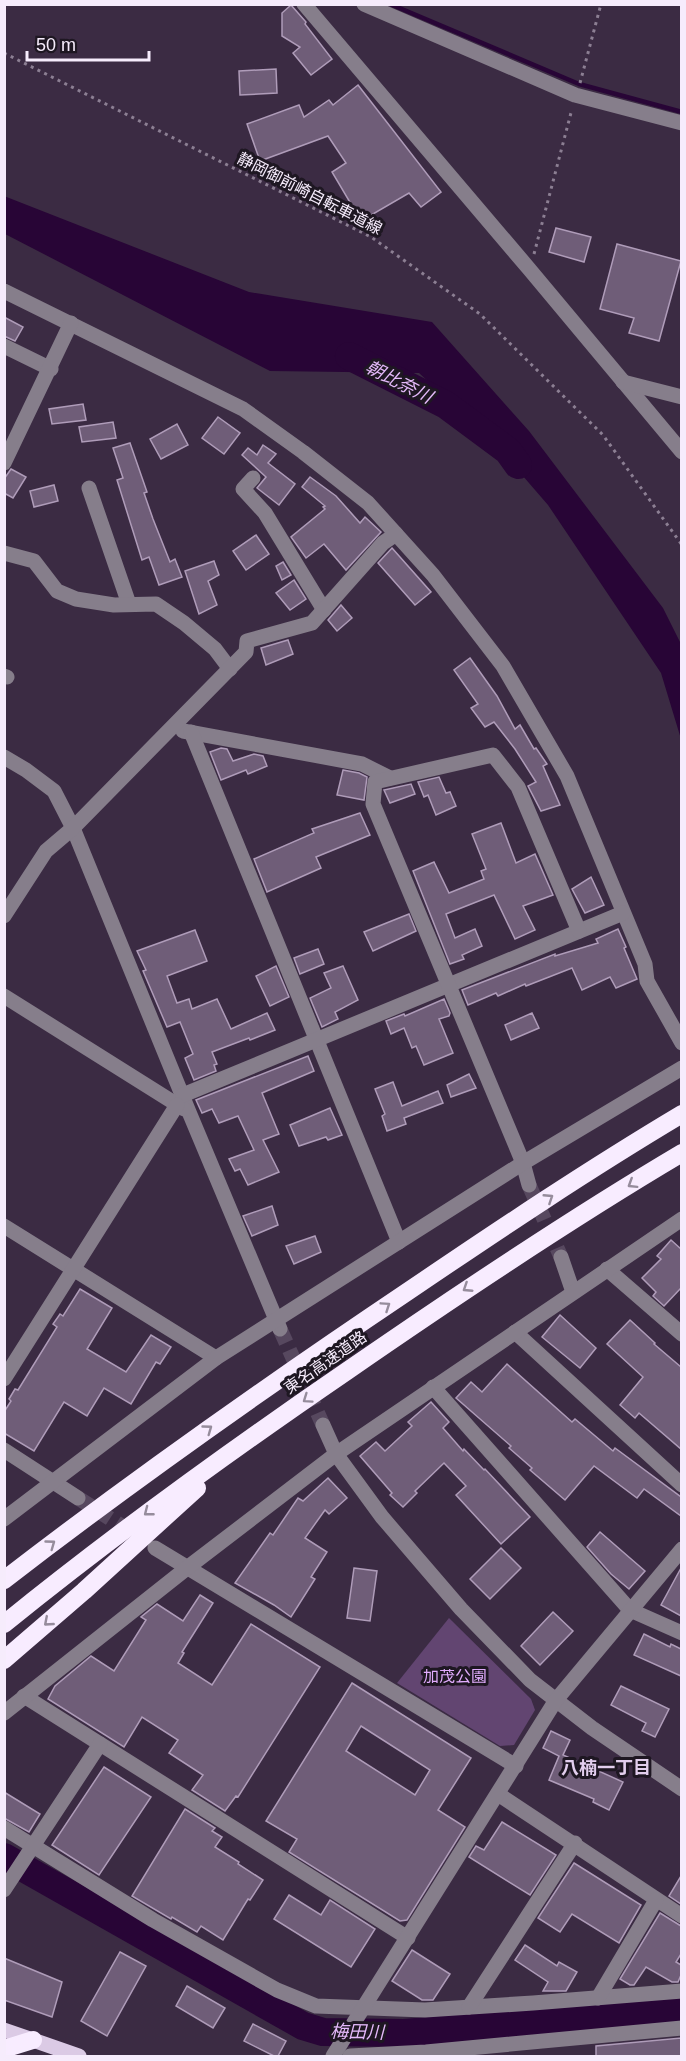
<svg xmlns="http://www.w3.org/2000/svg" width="686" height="2061" font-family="Arial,'Noto Sans JP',sans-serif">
  <rect width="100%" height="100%" fill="#3b2b43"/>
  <polygon fill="#624571" points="449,1618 531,1699 535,1710 514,1745 500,1746 397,1683"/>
  <polygon fill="#280536" points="4,196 249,292 432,322 529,431 663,608 681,644 681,739 661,673 548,505 490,438 419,373 270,371 5,234"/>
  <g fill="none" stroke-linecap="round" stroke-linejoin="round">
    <polyline stroke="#280536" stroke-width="4.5" points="390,4 579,84 682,112"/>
    <g stroke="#280536" stroke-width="28">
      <polyline points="349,356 446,405 508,451 518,465"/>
      <polyline points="4,1857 303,2026 323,2032 404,2033 682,2011"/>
    </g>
  </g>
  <g fill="#6f5d78" stroke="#af9cb9" stroke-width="1.5" fill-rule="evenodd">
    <polygon points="291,5 306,22 305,24 332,59 311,75 293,53 300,47 282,36 282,13"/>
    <polygon points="276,69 277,93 240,95 239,71"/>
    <polygon points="358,85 441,192 421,207 409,193 361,221 332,172 346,163 328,136 260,161 247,124 299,105 304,117 329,100 333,105"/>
    <polygon points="556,228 591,237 584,262 549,252"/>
    <polygon points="617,244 681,261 659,341 629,333 634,318 600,309"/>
    <polygon points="4,317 23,327 15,341 4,336"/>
    <polygon points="83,404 86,420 52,424 49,409"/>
    <polygon points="218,417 240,433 224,454 202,438"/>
    <polygon points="113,422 116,438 82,442 79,427"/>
    <polygon points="177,424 188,445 161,459 150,439"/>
    <polygon points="130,443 147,492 144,493 153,519 170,562 175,559 182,577 159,585 149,557 142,560 117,480 123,478 113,448"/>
    <polygon points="263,445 276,454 268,463 295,484 279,505 257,488 266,477 242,455 248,448 257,455"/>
    <polygon points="11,469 26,477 13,498 4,493 4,479"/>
    <polygon points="310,477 336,496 360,523 365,517 381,532 346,570 324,544 306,558 291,537 325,509 323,507 325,506 302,487"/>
    <polygon points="54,485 58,501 34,507 30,491"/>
    <polygon points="256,535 269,554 246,570 233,551"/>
    <polygon points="392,548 431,592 415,605 378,563"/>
    <polygon points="214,561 219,575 208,581 217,605 199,614 185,571"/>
    <polygon points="283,562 291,575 282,580 276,566"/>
    <polygon points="294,580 306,599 290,610 276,593"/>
    <polygon points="341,605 352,618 337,631 328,620"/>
    <polygon points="288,640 293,654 266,665 261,648"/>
    <polygon points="470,658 497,696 515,729 520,725 534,749 536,748 547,764 543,766 560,805 541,811 528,786 536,782 515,749 494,722 485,727 471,708 478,704 454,670"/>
    <polygon points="221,748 227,749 233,761 254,754 263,756 267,766 248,774 246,770 221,780 210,752"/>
    <polygon points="343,770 359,773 367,777 364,800 337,795"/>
    <polygon points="439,777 446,793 450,792 456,806 436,815 428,795 424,797 418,782"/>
    <polygon points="411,784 415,794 390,803 384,790"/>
    <polygon points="360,813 370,835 316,857 321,868 267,892 254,859 314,833 312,829"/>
    <polygon points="501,823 516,863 535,854 553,895 523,906 535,930 515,939 494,895 446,914 455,938 475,929 482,946 462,955 464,959 450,964 413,871 434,862 449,893 484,879 481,871 486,869 472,834"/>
    <polygon points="591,877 604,905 585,913 572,889"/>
    <polygon points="409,914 416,931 373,951 364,932"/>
    <polygon points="618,929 626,947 624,948 637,979 616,988 610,977 582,990 572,968 526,986 525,984 498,996 496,993 468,1005 462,990 555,954 555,956 598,943 596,939"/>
    <polygon points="195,930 207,961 167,976 177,1003 189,999 192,1009 217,999 231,1029 267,1013 275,1030 250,1040 249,1038 212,1052 217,1064 214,1065 216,1071 194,1080 185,1058 193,1054 180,1022 167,1027 143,971 146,970 137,951"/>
    <polygon points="318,949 324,964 300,974 294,958"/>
    <polygon points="276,966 289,997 270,1006 256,976"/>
    <polygon points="343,966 358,1000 335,1012 338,1019 322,1027 310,998 331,988 324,973"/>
    <polygon points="444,999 450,1013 449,1016 439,1019 453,1053 424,1065 416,1046 412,1048 404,1028 391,1034 386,1021 404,1014 405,1016"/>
    <polygon points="532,1013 539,1028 511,1040 505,1025"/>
    <polygon points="308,1056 314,1071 262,1093 279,1134 263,1140 279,1172 248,1185 240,1169 235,1171 229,1159 254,1150 238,1116 219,1123 212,1109 202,1113 196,1100"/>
    <polygon points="469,1074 476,1088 451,1097 447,1085"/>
    <polygon points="393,1082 402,1106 438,1091 443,1103 404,1118 406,1124 387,1131 382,1116 385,1114 375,1089"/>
    <polygon points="330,1108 342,1135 328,1140 326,1137 299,1146 290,1125"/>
    <polygon points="272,1206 278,1225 252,1236 243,1216"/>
    <polygon points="315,1236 321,1252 294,1264 286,1246"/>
    <polygon points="671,1240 681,1249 681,1288 664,1306 653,1296 656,1292 642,1278 661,1259 657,1256"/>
    <polygon points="80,1289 112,1308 87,1349 126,1372 151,1335 171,1347 160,1364 156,1362 131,1404 104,1388 87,1416 64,1402 34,1451 4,1433 4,1412 11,1401 9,1399 15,1389 18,1390 57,1327 53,1324 60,1314 63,1316"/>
    <polygon points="560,1315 596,1348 580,1368 542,1337"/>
    <polygon points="630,1320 655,1343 654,1344 681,1367 681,1449 639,1413 635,1418 620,1405 643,1377 607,1344"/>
    <polygon points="507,1364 572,1422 575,1419 613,1451 615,1448 681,1497 681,1516 644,1489 637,1498 594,1466 565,1500 530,1470 532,1468 509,1448 511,1446 456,1398 471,1382 482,1392"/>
    <polygon points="431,1402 449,1422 443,1428 463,1451 464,1449 484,1470 485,1469 530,1517 501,1544 456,1495 466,1486 444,1463 415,1491 417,1493 403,1507 390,1495 392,1493 360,1456 376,1442 385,1451 412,1426 408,1422"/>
    <polygon points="328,1478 347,1498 329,1514 325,1510 305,1538 327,1552 311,1577 315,1579 291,1617 274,1605 235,1583 270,1533 273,1535 298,1498 303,1501"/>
    <polygon points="600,1532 645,1571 629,1589 611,1574 587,1547"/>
    <polygon points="501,1548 521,1568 490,1599 470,1579"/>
    <polygon points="354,1568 377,1571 370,1621 347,1618"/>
    <polygon points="681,1568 681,1616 661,1605"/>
    <polygon points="200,1595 213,1603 182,1652 184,1653 178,1663 212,1685 251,1624 320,1667 238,1797 236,1796 225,1811 192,1790 203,1775 169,1753 178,1740 142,1717 124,1747 48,1699 55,1686 91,1656 114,1671 146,1620 141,1617 157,1604 183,1621"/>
    <polygon points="553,1612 573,1631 540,1665 521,1646"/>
    <polygon points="644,1634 670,1647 671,1644 681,1649 681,1676 634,1655"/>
    <path d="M 352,1683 L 471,1758 L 438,1810 L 465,1827 L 407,1920 L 400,1921 L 289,1852 L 297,1839 L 266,1821 ZM 361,1726 L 430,1770 L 415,1795 L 346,1751 Z"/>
    <polygon points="621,1686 669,1709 655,1737 642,1731 646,1723 611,1705"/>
    <polygon points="551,1731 570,1740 563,1755 623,1782 609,1810 593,1802 594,1799 549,1780 559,1756 543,1748"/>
    <polygon points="104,1767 151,1797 99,1875 52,1845"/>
    <polygon points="4,1792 40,1814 29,1832 4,1818"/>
    <polygon points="185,1809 215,1828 212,1831 222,1837 215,1847 239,1862 238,1864 263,1880 250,1900 248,1899 223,1940 201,1926 197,1932 172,1917 171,1919 132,1896"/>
    <polygon points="502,1822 556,1855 530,1895 469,1857 476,1846 484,1850"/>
    <polygon points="574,1863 641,1905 619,1943 572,1914 560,1932 538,1918"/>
    <polygon points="681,1876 681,1904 669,1896"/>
    <polygon points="289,1895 321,1915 330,1900 375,1929 351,1967 274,1919"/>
    <polygon points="660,1913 681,1926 681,1954 676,1962 681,1965 681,1975 678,1982 672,1982 646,1967 634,1985 630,1985 620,1979"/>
    <polygon points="525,1945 557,1966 559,1962 577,1972 566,1991 543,1991 548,1982 515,1960"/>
    <polygon points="412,1950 450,1974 433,2000 422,2000 392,1981"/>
    <polygon points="120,1952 146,1966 107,2036 81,2021"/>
    <polygon points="4,1958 62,1982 52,2017 4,2000"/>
    <polygon points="187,1986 225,2008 213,2028 176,2006"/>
    <polygon points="253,2024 286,2041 278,2056 274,2056 244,2041"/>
    <polygon points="681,2038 681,2056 596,2056 596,2046"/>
  </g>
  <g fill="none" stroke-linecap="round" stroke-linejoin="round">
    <g stroke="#57485f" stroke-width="15" stroke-dasharray="15 8" stroke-linecap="butt">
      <polyline points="529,1185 561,1257"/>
      <polyline points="280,1329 323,1425"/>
      <polyline points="78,1498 134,1534"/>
    </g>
    <g stroke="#8c7f93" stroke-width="3" stroke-dasharray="3 4.5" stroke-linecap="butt">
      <polyline points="4,53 371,237 480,314 603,435 682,545"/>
      <polyline points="580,83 601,4"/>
      <polyline points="534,254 572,109"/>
    </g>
    <g stroke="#867e8b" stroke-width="15">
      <polyline points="304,4 530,270 682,452"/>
      <polyline points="364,4 575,95 682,123"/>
      <polyline points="4,291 243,409 303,452 368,503 433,575 503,666 567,776 645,964 647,981 682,1043"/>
      <polyline points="4,346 51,369"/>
      <polyline points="623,382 682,397"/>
      <polyline points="4,463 71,323"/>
      <polyline points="253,478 243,489 265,513 324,610"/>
      <polyline points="89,488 129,604"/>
      <polyline points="4,553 34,561 57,591 76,599 114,605 156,604 184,623 215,649 230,669"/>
      <polyline points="4,676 7,677"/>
      <polyline points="183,731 362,764 390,778"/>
      <polyline points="191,732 399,1242"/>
      <polyline points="4,757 26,770 54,791 73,828 189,1112 280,1329"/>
      <polyline points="4,916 46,851 73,828 246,652 247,641 312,623 383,543 396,534"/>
      <polyline points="4,996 184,1109"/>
      <polyline points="183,1095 623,913"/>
      <polyline points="529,1185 523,1163 373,804 375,782 493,755 518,787 579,931"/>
      <polyline points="4,1226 216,1358"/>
      <polyline points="561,1257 573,1292"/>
      <polyline points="607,1269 682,1334"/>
      <polyline points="515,1332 682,1485"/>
      <polyline points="4,1379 177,1105"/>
      <polyline points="433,1387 630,1610 682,1633"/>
      <polyline points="323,1425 336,1454 382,1517 461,1609 530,1680 592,1728 682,1789"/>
      <polyline points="4,1450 78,1498"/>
      <polyline points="4,1519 216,1358 523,1163 682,1068"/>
      <polyline points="155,1548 516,1766"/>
      <polyline points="24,1696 408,1938"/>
      <polyline points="4,1713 187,1568 336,1454 682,1219"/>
      <polyline points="498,1794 682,1916"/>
      <polyline points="4,1828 153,1920 277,1990 316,2006 425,2010 533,2003 682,1991"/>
      <polyline points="4,1890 100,1744"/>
      <polyline points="598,1998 656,1900"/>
      <polyline points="469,2007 575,1843"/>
      <polyline points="333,2056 556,1700 682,1549"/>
      <polyline points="350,2056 426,2052 682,2028"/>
    </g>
    <polyline stroke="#dbcae5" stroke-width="15" points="4,2030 79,2056"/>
    <g stroke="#f8ecff" stroke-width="18">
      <path d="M 4,1580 C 135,1479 270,1384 407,1292 C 497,1231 588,1170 682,1114"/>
      <path d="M 4,1624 C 115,1534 230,1451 347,1371 C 457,1295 567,1221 682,1153"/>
      <polyline points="4,1660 84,1591 197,1488"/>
      <polyline points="4,2049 33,2040"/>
    </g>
  </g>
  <defs><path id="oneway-chevron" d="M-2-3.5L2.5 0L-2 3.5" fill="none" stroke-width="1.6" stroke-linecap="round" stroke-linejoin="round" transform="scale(1.5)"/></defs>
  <g stroke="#968c9c">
    <use href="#oneway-chevron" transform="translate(632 1184) rotate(148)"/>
    <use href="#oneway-chevron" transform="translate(549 1198) rotate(-33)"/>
    <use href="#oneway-chevron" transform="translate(467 1288) rotate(147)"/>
    <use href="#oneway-chevron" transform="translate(386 1306) rotate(-34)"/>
    <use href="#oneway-chevron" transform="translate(307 1399) rotate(145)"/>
    <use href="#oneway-chevron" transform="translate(208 1429) rotate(-36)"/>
    <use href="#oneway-chevron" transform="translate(148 1512) rotate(142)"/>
    <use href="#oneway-chevron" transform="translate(51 1544) rotate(-36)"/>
    <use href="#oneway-chevron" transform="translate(48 1622) rotate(139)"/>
  </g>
  <g text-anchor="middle" stroke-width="6" stroke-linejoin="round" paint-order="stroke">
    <g font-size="16" fill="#f6ecfc" stroke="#1e1722">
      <text transform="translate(310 193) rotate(27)" y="6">静岡御前崎自転車道線</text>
      <text transform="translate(325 1362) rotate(-35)" y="6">東名高速道路</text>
    </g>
    <g font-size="16" fill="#e1acfd" stroke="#1e1722">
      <text x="455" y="1682">加茂公園</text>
    </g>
    <g font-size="18" font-style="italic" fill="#e4b9fa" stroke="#1e1722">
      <text transform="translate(399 382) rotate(27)" y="6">朝比奈川</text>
      <text transform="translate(357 2032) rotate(1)" y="6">梅田川</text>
    </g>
    <g font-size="18" font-weight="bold" fill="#e2ceed" stroke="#1e1722">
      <text x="606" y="1774">八楠一丁目</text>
    </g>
  </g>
  <rect width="686" height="2061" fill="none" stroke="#f6ecfc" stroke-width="12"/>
  <path d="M27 51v9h122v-9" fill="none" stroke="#f6ecfc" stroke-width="3"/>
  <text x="36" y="51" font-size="18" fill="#f6ecfc" stroke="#1e1722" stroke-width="4.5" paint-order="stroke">50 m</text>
</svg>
